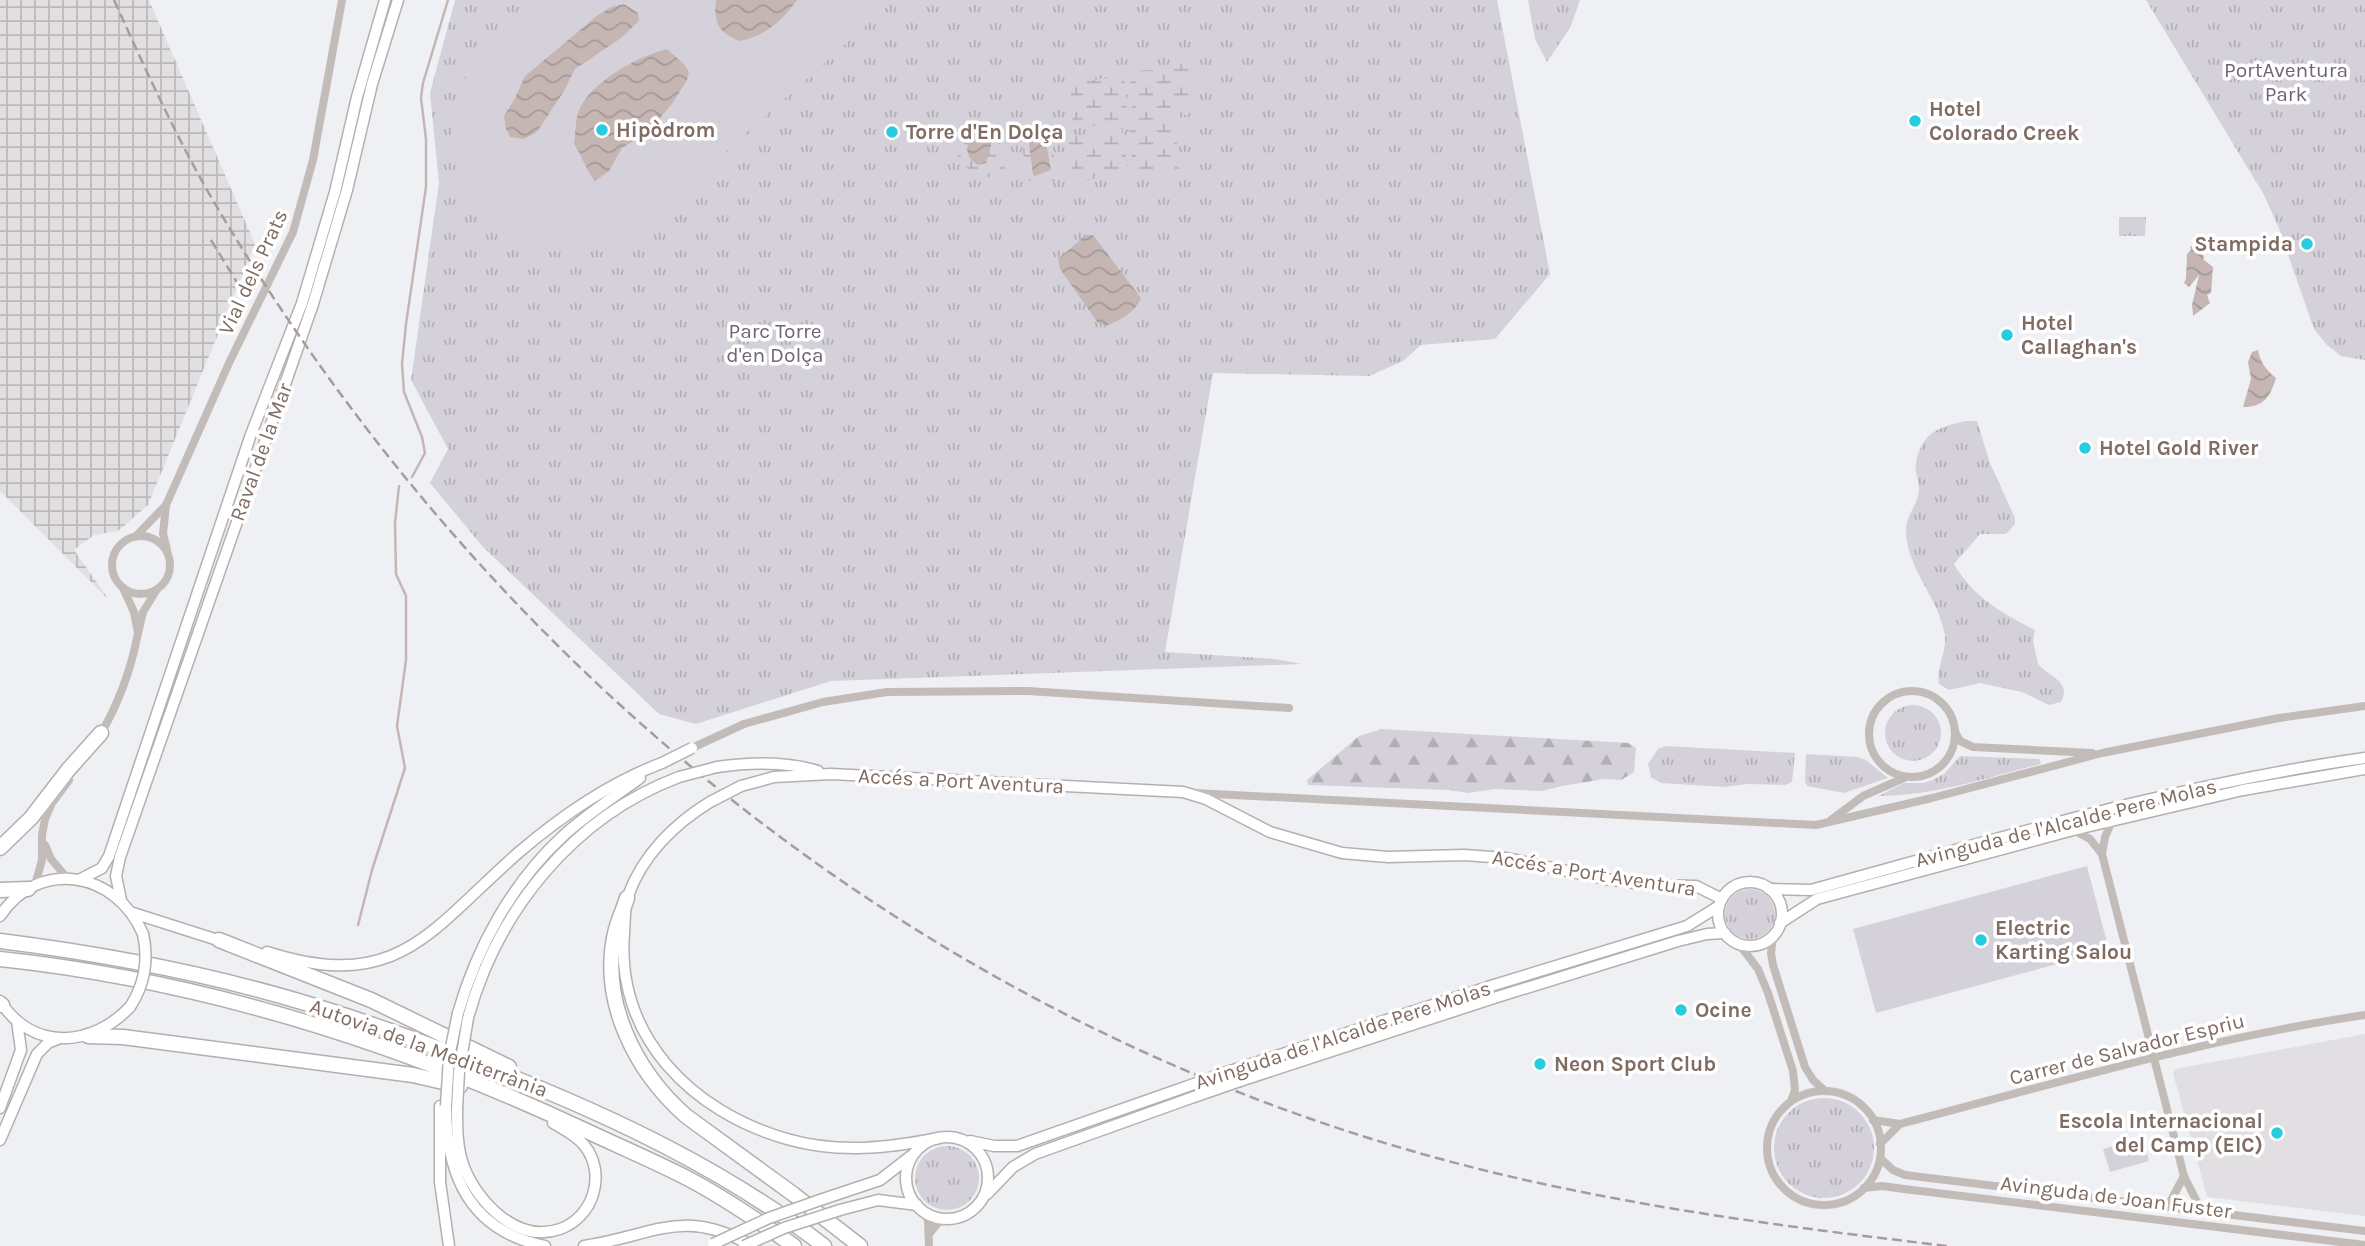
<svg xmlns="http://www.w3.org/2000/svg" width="2365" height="1246" font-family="Karla,sans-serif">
  <defs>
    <pattern id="industrial-grid" width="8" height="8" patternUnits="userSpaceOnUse" patternTransform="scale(1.75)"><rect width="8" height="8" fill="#e1dfe1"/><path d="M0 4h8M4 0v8" fill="none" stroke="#bcb9ba"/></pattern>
    <pattern id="grass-tufts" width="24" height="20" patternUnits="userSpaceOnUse" patternTransform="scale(1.75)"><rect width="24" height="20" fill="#d5d1da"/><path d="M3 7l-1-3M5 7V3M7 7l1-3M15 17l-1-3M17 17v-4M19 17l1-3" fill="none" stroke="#b2aeb4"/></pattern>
    <pattern id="forest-firs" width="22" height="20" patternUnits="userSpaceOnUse" patternTransform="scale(1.75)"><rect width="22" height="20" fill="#d5d1da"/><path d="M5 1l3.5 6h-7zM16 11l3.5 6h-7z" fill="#b2aeb4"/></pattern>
    <pattern id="wetland-marsh" width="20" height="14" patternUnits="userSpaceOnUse" patternTransform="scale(1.75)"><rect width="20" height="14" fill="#d5d1da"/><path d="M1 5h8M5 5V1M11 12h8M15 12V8" fill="none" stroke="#b2aeb4"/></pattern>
    <pattern id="water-waves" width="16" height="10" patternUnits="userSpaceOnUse" patternTransform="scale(1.75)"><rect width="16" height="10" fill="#c5b6b4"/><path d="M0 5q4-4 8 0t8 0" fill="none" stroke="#a59896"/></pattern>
  </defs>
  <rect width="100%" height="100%" fill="#eff0f4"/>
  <polygon fill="#e1dfe1" points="2365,1034 2365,1216 2207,1197 2173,1073 2175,1069"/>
  <polygon fill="url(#industrial-grid)" points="0,0 149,0 255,244 148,505 118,531 94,535 74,550 109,600 0,491"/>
  <g fill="url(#grass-tufts)">
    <polygon points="455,0 1497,0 1550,274 1495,339 1421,345 1403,361 1369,376 1213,373 1165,652 1275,659 1302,664 831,681 696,724 659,714 483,547 430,483 448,449 411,380 439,183 430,93"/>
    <polygon points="1528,0 1580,0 1570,28 1547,62 1535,39"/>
    <polygon points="2146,0 2365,0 2365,360 2341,356 2327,345 2314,329 2278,226 2264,195"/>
    <polygon points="2119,217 2146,217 2145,236 2119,236"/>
    <path d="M 1966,421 L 1977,421 L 1990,463 L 2015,518 L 2015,524 L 2006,534 L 1980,534 L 1954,564 C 1973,597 2003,614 2035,630 L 2033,641 L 2038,664 C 2049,677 2072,681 2061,702 L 2049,705 L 2022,692 L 1980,683 L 1949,690 L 1939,684 C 1935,668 1949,649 1944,631 C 1937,596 1906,567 1906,530 C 1906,514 1919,504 1919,489 C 1919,480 1914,471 1916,462 C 1923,431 1939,427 1966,421 Z"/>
    <circle cx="1913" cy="733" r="28"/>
    <polygon points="1666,746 1795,753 1792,782 1785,785 1748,784 1724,787 1661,783 1651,777 1648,764 1658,749"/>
    <polygon points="1806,754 1857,757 1866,760 1888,778 1844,793 1807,786 1805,781"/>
    <path d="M 1960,756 L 2039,759 L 2041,764 C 1986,778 1934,796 1878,796 L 1904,783 L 1923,783 L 1932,780 L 1944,774 Z"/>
    <circle cx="1750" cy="914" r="25"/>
    <circle cx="1824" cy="1148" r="50"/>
    <circle cx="947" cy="1178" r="32"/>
  </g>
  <polygon fill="url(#forest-firs)" points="1382,729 1628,743 1636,748 1634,772 1621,780 1604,779 1562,786 1542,791 1495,789 1468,793 1449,790 1308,785 1307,780 1359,736"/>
  <g fill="url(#wetland-marsh)">
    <polygon points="1188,62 1192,65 1192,112 1182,116 1136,122 1133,120 1130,76 1132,71 1162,69"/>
    <polygon points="1124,76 1128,120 1076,129 1073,126 1070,83"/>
    <polygon points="1175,122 1179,169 1136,173 1132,159 1129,129"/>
    <polygon points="1047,124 1051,126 1056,178 1054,181 1033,184 1026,177 1021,131 1027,125"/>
    <polygon points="977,125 997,128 1005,167 1005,176 998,178 973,176 958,156 953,136 958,130"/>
    <polygon points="1122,129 1128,174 1074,182 1067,137"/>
  </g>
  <g fill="#d5d1da">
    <path d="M 541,0 L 894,0 L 632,236 C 618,241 601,250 586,251 C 566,253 542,251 523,244 C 490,231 455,184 452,149 C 450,122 458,95 469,71 C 479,51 523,16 541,0 Z"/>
    <polygon points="2087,866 2109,950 1876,1013 1853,929"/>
    <polygon points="2143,1138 2149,1161 2110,1172 2103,1149"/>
  </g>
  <g fill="url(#water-waves)">
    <path d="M 716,0 L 797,0 C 782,21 766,35 741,41 C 719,34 713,23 716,0 Z"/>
    <polygon points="624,4 638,13 639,21 621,38 575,69 564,91 537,132 524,139 510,137 506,129 504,116 514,100 525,76 598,15 611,7"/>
    <path d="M 667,49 L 684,64 L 689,72 L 687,80 L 672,104 L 655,124 L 645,134 L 622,148 L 609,171 L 595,181 C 586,170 582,156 574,144 C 576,132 575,115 581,106 C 596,79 639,56 667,49 Z"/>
    <path d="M 981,131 L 994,135 L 986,163 L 978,165 C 965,157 964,145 974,134 Z"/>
    <polygon points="1039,133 1046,143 1051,170 1035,176 1033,175 1028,137"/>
    <path d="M 1086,235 L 1093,235 L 1141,298 C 1135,313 1120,320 1106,326 L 1098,323 L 1060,269 L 1058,259 Z"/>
    <polygon points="2197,244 2202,248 2204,260 2213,267 2211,293 2207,295 2210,303 2193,316 2192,305 2199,275 2189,287 2184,283 2186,279 2187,254 2191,250 2190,247"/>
    <path d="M 2258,350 C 2260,362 2267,371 2276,378 C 2270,397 2264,407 2243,407 L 2251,379 L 2248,362 L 2252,352 Z"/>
  </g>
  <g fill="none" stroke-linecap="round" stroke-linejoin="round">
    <g stroke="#c5b6b4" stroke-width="2.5">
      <polyline points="412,477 425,453 422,437 404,392 402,364 406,324 426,187 426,139 421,98 423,83 448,0"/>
      <polyline points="358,925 372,870 405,768 397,726 406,660 406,596 396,574 395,523 399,486"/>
    </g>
    <defs>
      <g id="secondary">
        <path d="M 717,767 C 751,762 785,761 818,771"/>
        <polyline points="741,786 774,777 831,774 1183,792 1206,799 1270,832 1342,853 1388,857 1464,855 1506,858 1605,879 1650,885 1696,886 1722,899"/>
        <path d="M 710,802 C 674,824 642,856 628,896 C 624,907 625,922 624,933 C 616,1037 692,1112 787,1139 C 839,1154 888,1148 939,1138"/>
        <polyline points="79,880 102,868 109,856 250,437 302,303 335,192 357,97 385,0"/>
        <circle cx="1750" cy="914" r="32"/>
        <path d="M 1769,889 L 1811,890 C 1994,840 2177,784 2365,758"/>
        <polyline points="121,900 116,876 120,857 313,304 347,190 372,84 398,0"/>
        <polyline points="133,913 224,942"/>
        <path d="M 0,916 C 39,857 117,872 143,934"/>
        <polyline points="1780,923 1817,899 2073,830 2243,790 2365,769"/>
        <path d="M 267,952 C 399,994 430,930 518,853 C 560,817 611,782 662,763"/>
        <path d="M 0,1001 C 33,1052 92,1047 130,1007"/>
        <path d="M 458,1013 C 477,947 512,883 563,836 C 587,814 614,797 640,778"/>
        <path d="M 468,1018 C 497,911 573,817 679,777"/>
        <polyline points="1224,1073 1494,985 1674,930 1687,926 1719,906"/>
        <polyline points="1240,1081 1497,997 1678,941 1707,934 1725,933"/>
        <polyline points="440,1106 440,1182 449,1246"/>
        <path d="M 446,1106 C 446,1176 470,1231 545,1246"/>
        <polyline points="0,1108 21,1050 17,1021"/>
        <path d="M 457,1109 C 457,1128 457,1149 464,1167 C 478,1203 518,1244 560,1229 C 594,1217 607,1173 584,1145 C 576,1135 563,1129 553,1123"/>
        <circle cx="947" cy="1178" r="41"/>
        <polyline points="0,1140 37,1054 48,1043 60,1038"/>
        <polyline points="970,1141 994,1146 1017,1146 1177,1090"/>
        <polyline points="987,1194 1013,1167 1035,1154 1191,1098"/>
        <polyline points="823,1199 880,1180 911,1156"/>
        <polyline points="840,1210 878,1200 917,1205"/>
        <path d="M 584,1246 C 653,1236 683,1206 752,1246"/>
      </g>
      <g id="highway">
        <polyline points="0,848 31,818 68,770 101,733"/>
        <polyline points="0,890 28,889"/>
        <path d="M 627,898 C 624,908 619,918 616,929 C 598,999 635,1071 686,1116 L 793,1194 L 860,1246"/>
        <polyline points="219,940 371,1000 509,1067"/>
        <path d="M 0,941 C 95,953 189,970 281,996 C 356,1017 429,1044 502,1073 C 615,1118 727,1171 824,1246"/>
        <path d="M 0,959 C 206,981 405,1045 591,1133 C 623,1148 656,1162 687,1178 C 725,1198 760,1222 794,1246"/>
        <polyline points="0,1004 2,1005"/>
        <polyline points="88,1036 123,1037 413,1075 460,1086"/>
      </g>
    </defs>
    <use href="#secondary" stroke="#b6afac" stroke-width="13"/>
    <use href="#highway" stroke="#b3aeab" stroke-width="17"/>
    <g stroke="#c2bcb9" stroke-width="8">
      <polyline points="166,505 229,363 293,232 313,160 342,0"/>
      <polyline points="136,536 166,505 163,534 167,549"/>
      <circle cx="141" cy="565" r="29"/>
      <polyline points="123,588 134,612 138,633 143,612 156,591"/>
      <circle cx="1912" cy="734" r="43"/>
      <polyline points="1955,732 1960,741 1973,747 2092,753"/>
      <path d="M 100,735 C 119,703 131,670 138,633"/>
      <polyline points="692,748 744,724 823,702 887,692 1028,691 1289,708"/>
      <polyline points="1195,793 1816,825 1932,798 2102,753 2279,718 2365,706"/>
      <polyline points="1831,820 1863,796 1904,778"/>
      <polyline points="2073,830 2090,839 2102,854 2105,837 2112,821"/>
      <polyline points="45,845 51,859 68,879"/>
      <polyline points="2102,854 2184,1176"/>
      <polyline points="35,885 42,860 42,835 45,819 52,803 69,780"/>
      <polyline points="1773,936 1771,953 1773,965 1805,1067 1813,1080 1825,1091"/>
      <polyline points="1738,943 1758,969 1768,993 1793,1071 1795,1090 1791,1101"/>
      <circle cx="1824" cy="1148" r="57"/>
      <path d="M 1873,1120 L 1900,1124 C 2054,1084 2207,1038 2365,1015"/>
      <polyline points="1880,1144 1900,1124"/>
      <polyline points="1880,1158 1893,1170 1905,1175 2365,1231"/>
      <polyline points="1864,1188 1882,1186 1904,1189 2365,1245"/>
      <polyline points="2168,1206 2184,1176 2202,1212"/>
      <polyline points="924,1212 928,1221 929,1246"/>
      <polyline points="929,1234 938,1223 948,1219"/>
    </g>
    <use href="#secondary" stroke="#fff" stroke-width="10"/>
    <use href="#highway" stroke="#fff" stroke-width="14"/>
    <g stroke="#a69d99" stroke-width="2.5" stroke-dasharray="10 5" stroke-linecap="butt">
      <path d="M 114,0 C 143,64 172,128 207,190 C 472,648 894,1000 1405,1149 C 1583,1201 1763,1224 1947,1246"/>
      <polyline points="211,240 241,289"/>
    </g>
    <defs>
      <g id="secondary-bridge">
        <polyline points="662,763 692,748"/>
        <polyline points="679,777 717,767"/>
        <polyline points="710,802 741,786"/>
        <path d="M 130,1007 C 145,984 149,961 143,934"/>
        <polyline points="1177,1090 1224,1073"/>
        <polyline points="1191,1098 1240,1081"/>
        <polyline points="446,1106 449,1057 458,1013"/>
        <polyline points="457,1109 459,1072 468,1018"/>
        <polyline points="713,1244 769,1218 823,1199"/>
        <polyline points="744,1246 784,1228 840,1210"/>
      </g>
    </defs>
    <use href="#secondary-bridge" stroke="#b6afac" stroke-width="13" stroke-linecap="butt"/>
    <use href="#secondary-bridge" stroke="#fff" stroke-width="10"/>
  </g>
  <g fill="#25cdde" stroke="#fff" stroke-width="2.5">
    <circle cx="1915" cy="121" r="7"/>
    <circle cx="602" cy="130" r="7"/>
    <circle cx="892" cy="132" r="7"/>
    <circle cx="2307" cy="244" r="7"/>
    <circle cx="2007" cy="335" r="7"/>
    <circle cx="2085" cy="448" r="7"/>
    <circle cx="1981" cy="940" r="7"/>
    <circle cx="1681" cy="1010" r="7"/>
    <circle cx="1540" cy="1064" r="7"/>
    <circle cx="2277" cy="1133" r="7"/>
  </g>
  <g text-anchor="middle" stroke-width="7" stroke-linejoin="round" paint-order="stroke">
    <g font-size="21" fill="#706277" stroke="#fff">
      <text x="2286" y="77">PortAventura<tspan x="2286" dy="24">Park</tspan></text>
      <text x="775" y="338">Parc Torre<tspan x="775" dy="24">d'en Dolça</tspan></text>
    </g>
    <g font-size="21" font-weight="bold" fill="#806c63" stroke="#fff" text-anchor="start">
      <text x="1929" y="116">Hotel<tspan x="1929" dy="24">Colorado Creek</tspan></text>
      <text x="616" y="137">Hipòdrom</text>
      <text x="906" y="139">Torre d'En Dolça</text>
      <text x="2293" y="251" text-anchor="end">Stampida</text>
      <text x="2021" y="330">Hotel<tspan x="2021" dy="24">Callaghan's</tspan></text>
      <text x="2099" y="455">Hotel Gold River</text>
      <text x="1995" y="935">Electric<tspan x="1995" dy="24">Karting Salou</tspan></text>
      <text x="1695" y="1017">Ocine</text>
      <text x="1554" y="1071">Neon Sport Club</text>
      <text x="2263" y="1128" text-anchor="end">Escola Internacional<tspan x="2263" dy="24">del Camp (EIC)</tspan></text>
    </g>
    <g font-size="21" fill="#806c63" stroke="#fff">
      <text transform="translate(253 272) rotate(-65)" y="7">Vial dels Prats</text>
      <text transform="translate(261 452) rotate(-70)" y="7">Raval de la Mar</text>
      <text transform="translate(961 781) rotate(3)" y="7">Accés a Port Aventura</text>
      <text transform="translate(2066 823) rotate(-14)" y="7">Avinguda de l'Alcalde Pere Molas</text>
      <text transform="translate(1594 873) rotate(9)" y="7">Accés a Port Aventura</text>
      <text transform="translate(1343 1035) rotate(-18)" y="7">Avinguda de l'Alcalde Pere Molas</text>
      <text transform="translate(429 1048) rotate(20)" y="7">Autovia de la Mediterrània</text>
      <text transform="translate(2127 1049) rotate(-14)" y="7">Carrer de Salvador Espriu</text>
      <text transform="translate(2116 1197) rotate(7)" y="7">Avinguda de Joan Fuster</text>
    </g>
  </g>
</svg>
